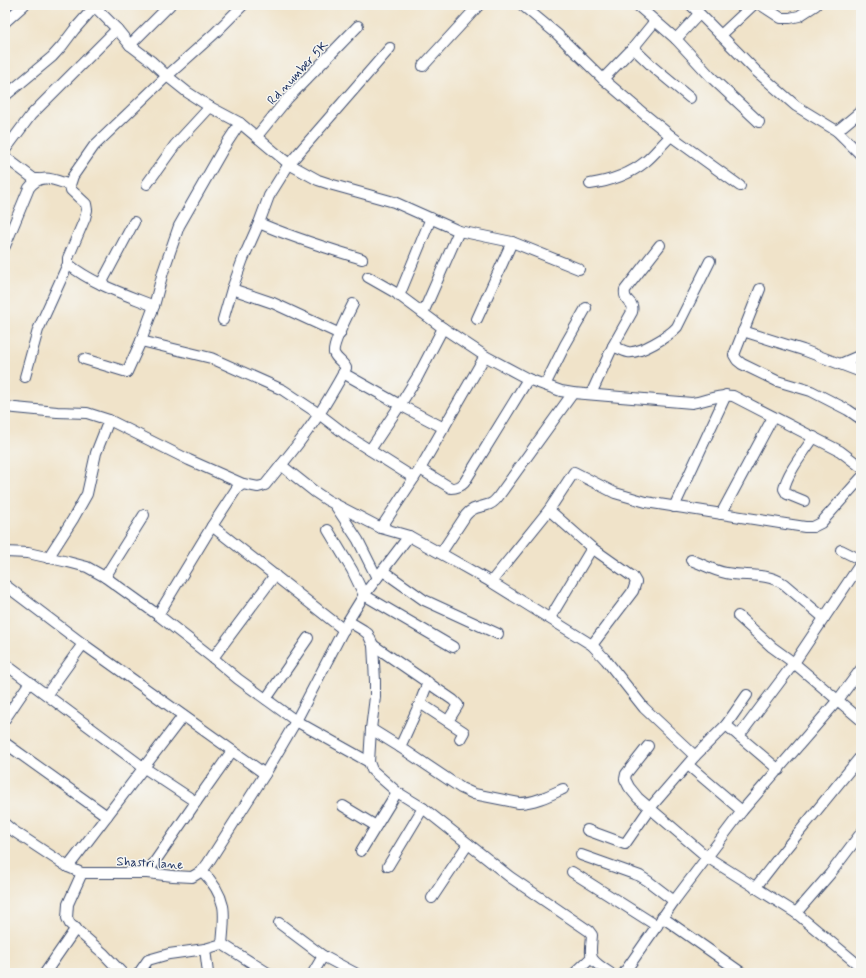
<svg xmlns="http://www.w3.org/2000/svg" width="866" height="978" font-family="Mynerve,sans-serif">
  <rect width="100%" height="100%" fill="#f6f6f2"/>
  <filter id="ink" filterUnits="userSpaceOnUse"><feTurbulence type="fractalNoise" baseFrequency=".025" numOctaves="2"/><feDisplacementMap in="SourceGraphic" scale="8" xChannelSelector="R" yChannelSelector="G"/><feConvolveMatrix kernelMatrix="1 2 1 2 8 2 1 2 1" color-interpolation-filters="sRGB"/></filter>
  <filter id="wash" filterUnits="userSpaceOnUse"><feTurbulence type="fractalNoise" baseFrequency=".012" numOctaves="4" result="noise"/><feDisplacementMap in="SourceGraphic" scale="16" xChannelSelector="R" yChannelSelector="G"/><feGaussianBlur stdDeviation="0.9" result="paint"/><feColorMatrix in="noise" values="0 0 0 0 0 0 0 0 0 0 0 0 0 0 0 0 0 1.4 0 .05"/><feComposite in="paint" operator="in"/></filter>
  <g filter="url(#wash)">
    <rect width="100%" height="100%" fill="#f0e3c9"/>
  </g>
  <g filter="url(#ink)">
    <g fill="none" stroke-linecap="round" stroke-linejoin="round">
      <defs>
        <g id="minor">
          <polyline points="93,5 117,29 130,45"/>
          <polyline points="170,5 130,45 151,61 167,76 187,92 210,107 240,123 289,164 318,180 333,185 394,202 459,231 512,242 579,269"/>
          <polyline points="522,5 557,34 603,79 644,114 671,136 740,186"/>
          <polyline points="637,5 676,39 711,77 759,122"/>
          <polyline points="691,5 756,71 796,106 837,131 861,155"/>
          <polyline points="761,5 781,18 790,18 799,16 816,5"/>
          <polyline points="5,22 24,5"/>
          <polyline points="721,35 753,5"/>
          <polyline points="676,39 699,14"/>
          <polyline points="633,48 654,68 690,98"/>
          <polyline points="423,66 479,5"/>
          <polyline points="603,79 633,48 655,21"/>
          <polyline points="5,96 52,57 62,46 74,30 96,5"/>
          <polyline points="837,131 861,111"/>
          <polyline points="257,136 288,98 358,26"/>
          <polyline points="5,150 31,115 117,29"/>
          <polyline points="5,157 34,179 38,179"/>
          <polyline points="147,184 175,145 210,107"/>
          <path d="M 590,184 C 610,181 629,175 645,162 C 654,155 662,144 671,136"/>
          <path d="M 259,223 C 293,238 327,248 362,259"/>
          <path d="M 5,246 L 29,188 C 41,172 54,180 70,185"/>
          <path d="M 368,277 L 396,293 L 443,328 L 485,356 L 528,379 L 561,391 L 573,393 L 692,403 C 706,401 718,394 733,396 L 840,451 L 861,467"/>
          <polyline points="101,284 134,222"/>
          <polyline points="232,289 273,303 340,334"/>
          <polyline points="760,289 734,355 737,360 742,364 777,381 811,391 848,410 861,419"/>
          <polyline points="399,296 431,218"/>
          <path d="M 154,306 C 124,294 93,284 68,264 L 68,258 L 85,218 L 87,210 L 86,204 L 71,190 L 70,185 L 73,176 L 94,146 L 167,76 L 214,34 L 243,5"/>
          <polyline points="423,313 459,231"/>
          <polyline points="477,319 512,242"/>
          <polyline points="223,320 232,289 243,259 259,223 269,196 289,164 390,48"/>
          <polyline points="743,331 803,350 861,372"/>
          <polyline points="141,341 211,358 283,390 319,414 349,437 414,478"/>
          <path d="M 613,346 C 618,348 623,351 628,352 C 640,354 669,336 677,327 L 710,261"/>
          <polyline points="84,359 127,372 141,341 154,306 163,272 179,226 223,149 240,123"/>
          <polyline points="840,364 861,355"/>
          <polyline points="343,373 400,405 444,428"/>
          <polyline points="25,377 38,330 68,264"/>
          <polyline points="545,385 565,345 586,308"/>
          <path d="M 591,394 L 613,346 L 632,312 C 635,300 623,303 625,290 L 660,245"/>
          <polyline points="5,407 57,412 87,413 109,420 189,460 243,484"/>
          <polyline points="370,450 400,405 418,376 443,328"/>
          <polyline points="281,465 315,492 327,500 381,528 409,536 447,557 491,582 592,645 606,660 644,708 695,756"/>
          <path d="M 420,469 L 451,488 C 457,488 460,487 464,483 L 528,379"/>
          <path d="M 804,501 L 787,494 L 784,489 C 787,473 804,452 814,437"/>
          <polyline points="335,505 358,540 377,578"/>
          <polyline points="674,507 726,395"/>
          <polyline points="549,510 592,548 633,577 636,582 633,591 592,645"/>
          <polyline points="721,514 773,417"/>
          <polyline points="212,526 344,630"/>
          <polyline points="381,528 420,469 485,356"/>
          <polyline points="328,530 352,570 364,595 453,647"/>
          <polyline points="841,550 861,560"/>
          <polyline points="5,552 28,553 68,562 87,567 105,577 158,615 213,658 238,679 296,721 369,762"/>
          <path d="M 441,553 L 466,515 C 473,507 478,508 487,505 C 492,504 495,501 498,497 L 573,393"/>
          <polyline points="48,558 73,519 87,494 96,453 109,420"/>
          <path d="M 691,560 C 702,564 714,571 726,573 C 746,577 765,572 784,584 L 824,618"/>
          <polyline points="383,571 424,600 498,634"/>
          <polyline points="105,577 144,515"/>
          <polyline points="491,582 549,510 574,472 615,493 646,502 805,527 813,527 821,523 861,478"/>
          <polyline points="5,585 83,644 265,774"/>
          <path d="M 158,615 L 212,526 L 237,488 L 243,484 L 258,487 L 265,485 C 288,457 311,429 329,398 C 335,388 341,378 346,368 C 343,362 336,359 334,353 C 332,345 349,312 353,304"/>
          <polyline points="738,616 772,647 794,663 861,720"/>
          <polyline points="550,618 592,548"/>
          <path d="M 348,621 L 363,630 L 368,634 L 373,645 L 375,681 L 375,697 L 371,729 L 369,762 L 372,770 L 397,792 L 423,808 L 510,877 L 589,931 L 592,935 C 590,960 588,958 610,973"/>
          <polyline points="373,645 453,700 458,705 448,721"/>
          <polyline points="213,658 275,575"/>
          <polyline points="5,664 143,767 196,802"/>
          <polyline points="47,694 83,644"/>
          <polyline points="266,699 308,638"/>
          <polyline points="420,703 464,732 460,739"/>
          <polyline points="5,719 30,682"/>
          <polyline points="726,725 779,770"/>
          <path d="M 371,729 L 400,747 L 461,788 L 474,794 L 519,803 C 534,803 550,795 563,789"/>
          <polyline points="739,736 794,663 861,563"/>
          <polyline points="5,743 107,816"/>
          <polyline points="648,746 626,774 625,779 629,787 638,798 707,857 796,913 861,967"/>
          <polyline points="400,747 420,703 428,682"/>
          <polyline points="688,765 742,811"/>
          <polyline points="343,806 376,826"/>
          <polyline points="5,824 12,830 68,867 82,873 147,873 173,876 192,877 202,871 208,863 265,774 296,721 348,621 364,595 409,536"/>
          <polyline points="587,830 625,844 650,808 695,756 726,725 747,695"/>
          <polyline points="361,851 397,792"/>
          <polyline points="581,855 640,876 648,881 674,901"/>
          <polyline points="388,866 423,808"/>
          <polyline points="68,867 183,716"/>
          <path d="M 202,871 C 212,881 220,892 223,906 C 225,915 223,934 222,944"/>
          <polyline points="572,872 657,926"/>
          <polyline points="82,873 68,904 67,918 70,924 103,953 122,973"/>
          <polyline points="147,873 196,802 232,751"/>
          <polyline points="755,888 783,852 861,756"/>
          <polyline points="432,898 468,844"/>
          <polyline points="796,913 830,874 861,833"/>
          <polyline points="662,917 742,973"/>
          <polyline points="279,923 323,956 355,973"/>
          <polyline points="205,949 208,973"/>
          <polyline points="45,973 76,928"/>
          <polyline points="139,973 148,960 169,954 205,949 222,944 268,973"/>
          <polyline points="313,973 323,956"/>
          <polyline points="575,973 591,958"/>
          <polyline points="624,973 674,901 742,811 838,700 861,669"/>
        </g>
      </defs>
      <use href="#minor" stroke="#3b4a6e" stroke-width="12"/>
      <use href="#minor" stroke="#fff" stroke-width="10"/>
    </g>
  </g>
  <g text-anchor="middle" stroke-width="3" stroke-linejoin="round" paint-order="stroke">
    <g font-size="13" fill="#1b2f5e" stroke="#f6f6f2">
      <text transform="translate(297 72) rotate(-47)" y="5">Rd number 5K</text>
      <text transform="translate(150 862) rotate(3)" y="5">Shastri lane</text>
    </g>
  </g>
  <rect width="866" height="978" fill="none" stroke="#f6f6f2" stroke-width="20"/>
</svg>
